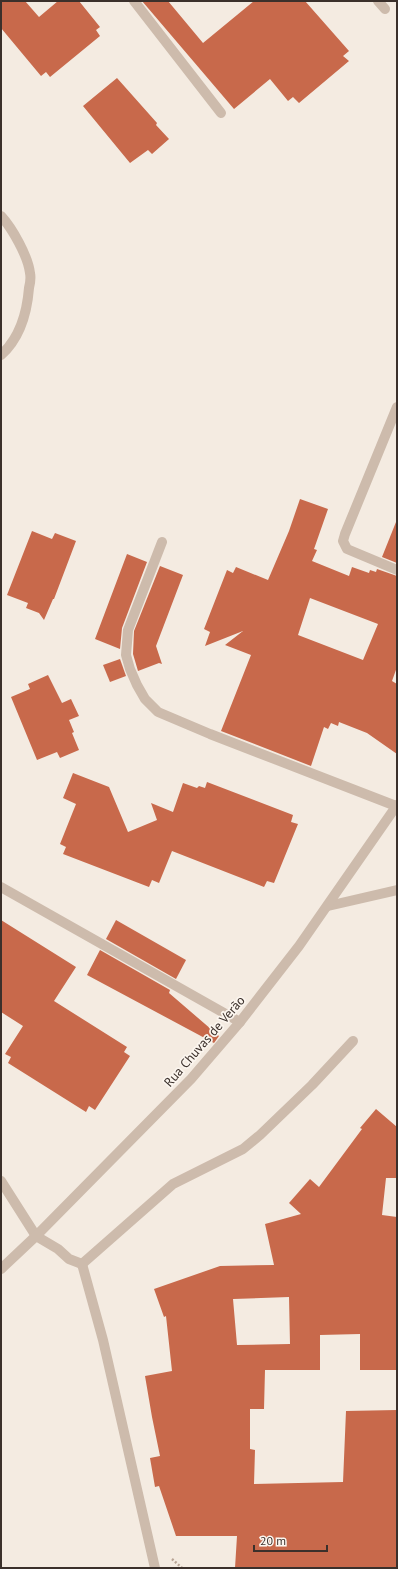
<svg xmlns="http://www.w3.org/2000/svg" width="398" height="1569" font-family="'PT Sans',sans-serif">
  <rect width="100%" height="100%" fill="#f4ebe1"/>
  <g fill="#c8694b" fill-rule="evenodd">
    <polygon points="1,1 25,1 39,17 58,1 79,1 100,27 96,30 100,36 50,77 46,72 41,76 1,28"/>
    <polygon points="142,1 168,1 203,43 254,1 305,1 349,51 343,56 349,61 299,103 293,97 288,101 270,79 234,109"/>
    <polygon points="117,78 157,123 156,125 169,139 152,154 148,150 130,163 83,106"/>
    <path d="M 300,499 L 328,509 L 314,549 L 317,550 L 312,561 L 349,576 L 352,567 L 369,573 L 370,570 L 376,572 L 377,569 L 397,576 L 397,667 L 392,681 L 397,684 L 397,754 L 367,733 L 339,722 L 338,726 L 331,723 L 328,729 L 324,727 L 311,766 L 221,731 L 251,655 L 225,645 L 243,631 L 205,646 L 210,632 L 204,629 L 227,570 L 233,573 L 236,567 L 268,580 L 289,531 ZM 310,598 L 378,624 L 363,660 L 298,635 Z"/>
    <polygon points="396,522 397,522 397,563 382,557"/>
    <polygon points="32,531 52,539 55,533 76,541 54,599 53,599 44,620 39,613 26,608 28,603 7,595"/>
    <polygon points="127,554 147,562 122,628 120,649 95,639"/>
    <polygon points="160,566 183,575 156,646 162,664 159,663 138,671 133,654 134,631"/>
    <polygon points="120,659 126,676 110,682 103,665"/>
    <polygon points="48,675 62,703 71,699 79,716 69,720 74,732 72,733 79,750 60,758 57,752 37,760 11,697 30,689 28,684"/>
    <polygon points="73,773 109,787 128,832 157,820 151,803 173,812 183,783 197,788 199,786 205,788 207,782 293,815 291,822 298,824 274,883 267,881 264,887 172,851 159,883 152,880 149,887 63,854 66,847 60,844 76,804 63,798"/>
    <polygon points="1,920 76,967 54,1001 127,1047 124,1052 130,1056 95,1110 89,1106 86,1112 8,1063 11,1057 5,1054 23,1026 1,1012"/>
    <polygon points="116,920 186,960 176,979 106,939"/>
    <polygon points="100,950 170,990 169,993 219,1036 214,1043 87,975"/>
    <path d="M 376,1109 L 397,1127 L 397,1178 L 386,1178 L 382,1215 L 397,1217 L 397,1370 L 360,1370 L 360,1334 L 320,1335 L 320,1370 L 265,1370 L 264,1409 L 250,1409 L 250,1449 L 255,1450 L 254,1484 L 343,1482 L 346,1411 L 397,1410 L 397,1568 L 235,1568 L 237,1536 L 176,1536 L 159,1486 L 155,1487 L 150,1458 L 160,1456 L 152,1417 L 145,1376 L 172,1371 L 166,1316 L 164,1317 L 154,1289 L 220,1266 L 274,1265 L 265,1224 L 301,1214 L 289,1203 L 310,1179 L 319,1187 L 362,1129 L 360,1128 ZM 289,1297 L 290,1344 L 237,1345 L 233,1299 Z"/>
  </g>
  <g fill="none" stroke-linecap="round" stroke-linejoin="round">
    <polyline stroke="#b9a596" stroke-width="2.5" stroke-dasharray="2 2" stroke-linecap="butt" points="172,1559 182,1568"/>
    <g stroke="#cdbbac" stroke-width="10">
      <polyline points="134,1 221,113"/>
      <polyline points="378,1 385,9"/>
      <path d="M 1,216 C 12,228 28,256 30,273 C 31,278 30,284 29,288 C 27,313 20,338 1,355"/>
      <polyline points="397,407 345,534 343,541 347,549 397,570"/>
      <polyline points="162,542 128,630 126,655 130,669 137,685 145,699 158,712 210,734 396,806"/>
      <polyline points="1,887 240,1022"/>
      <polyline points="328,906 397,890"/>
      <polyline points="1,1181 36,1236 58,1249 69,1259 82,1264 173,1184 243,1149 260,1135 312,1085 353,1041"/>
      <polyline points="82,1264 103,1340 155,1568"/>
    </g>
    <polyline stroke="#cdbbac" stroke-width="10" points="1,1269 36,1236 191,1079 240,1022 299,946 397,805"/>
  </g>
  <g text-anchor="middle" stroke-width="3.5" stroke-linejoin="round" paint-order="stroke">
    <g font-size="13" fill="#3b302b" stroke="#fbf5ee">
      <text transform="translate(204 1041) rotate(-49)" y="5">Rua Chuvas de Verão</text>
    </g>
  </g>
  <rect width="398" height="1569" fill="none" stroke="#3b302b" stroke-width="4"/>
  <path d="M254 1545v6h73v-6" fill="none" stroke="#3b302b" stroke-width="2"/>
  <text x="260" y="1545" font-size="12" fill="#3b302b" stroke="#fbf5ee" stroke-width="3" paint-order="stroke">20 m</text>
</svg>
